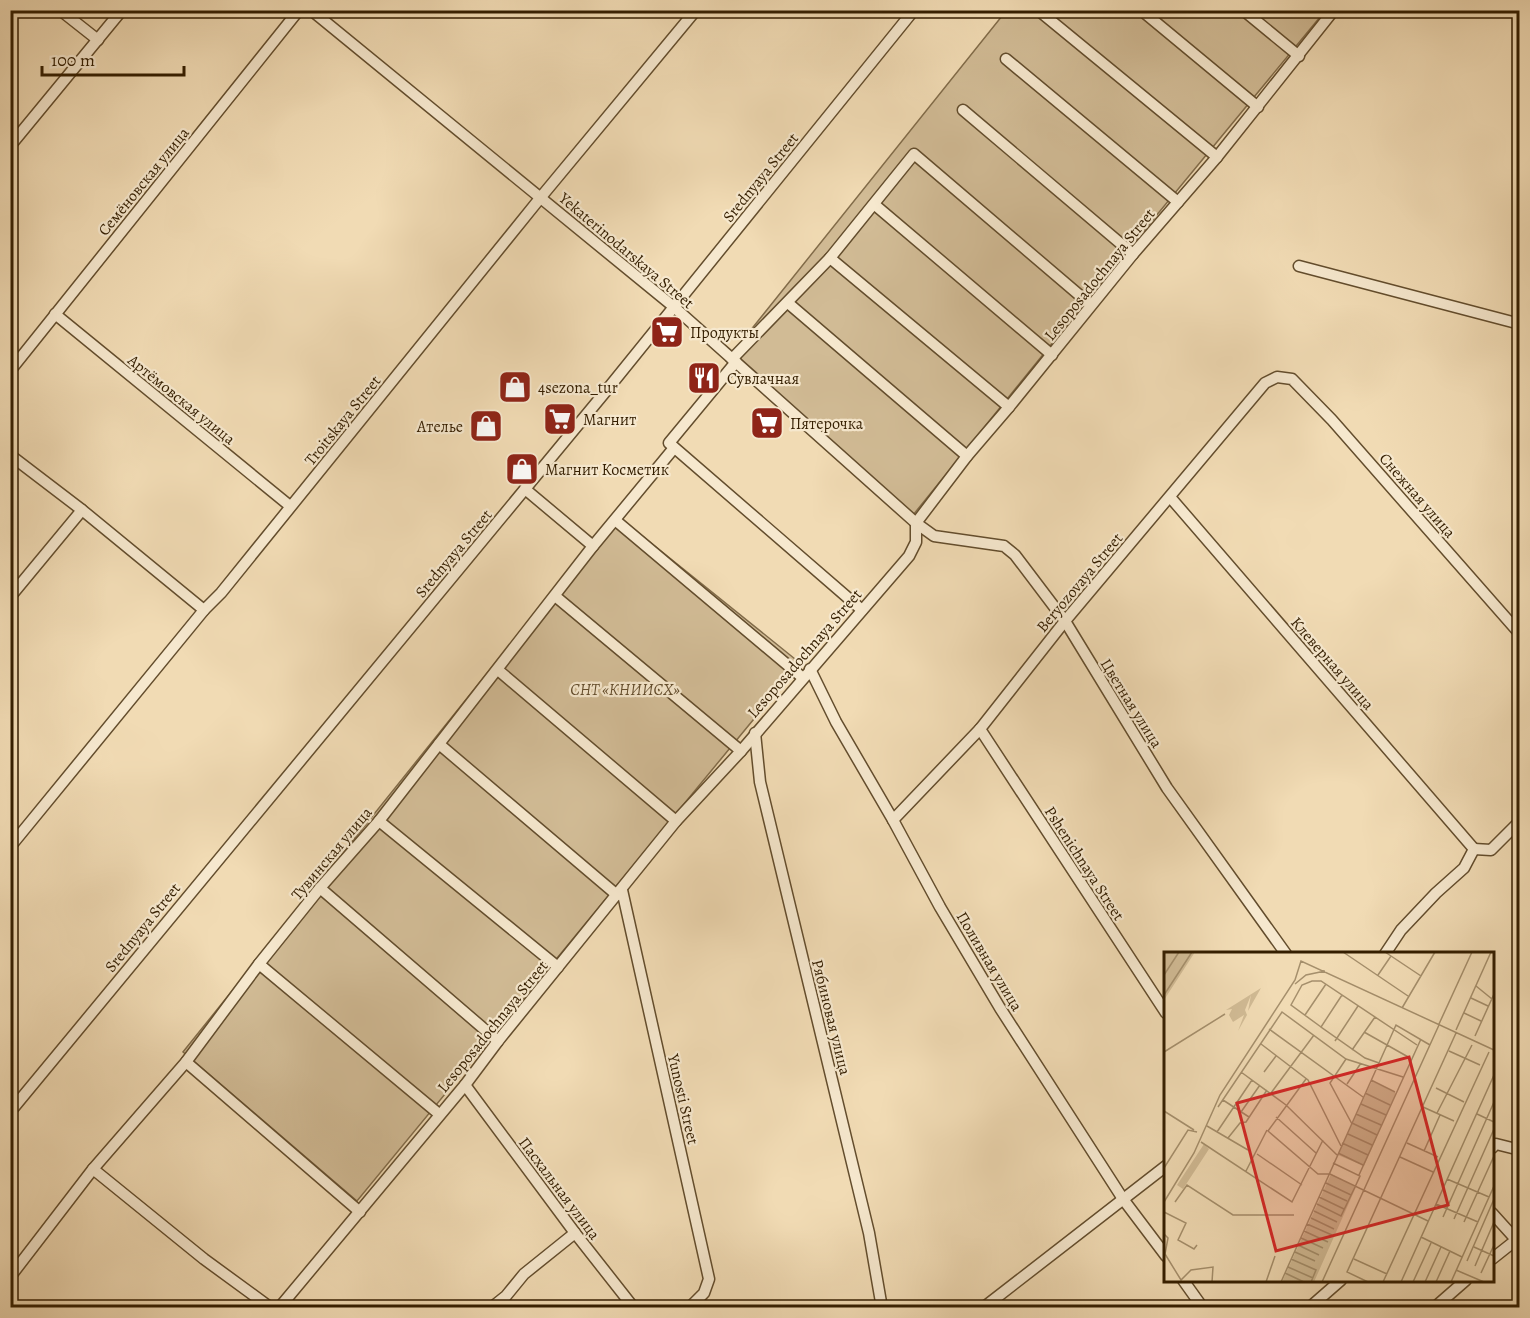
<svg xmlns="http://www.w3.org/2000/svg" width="1530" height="1318" font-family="Alegreya,serif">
  <rect width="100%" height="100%" fill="#f1dbb4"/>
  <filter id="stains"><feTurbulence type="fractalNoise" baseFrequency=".00333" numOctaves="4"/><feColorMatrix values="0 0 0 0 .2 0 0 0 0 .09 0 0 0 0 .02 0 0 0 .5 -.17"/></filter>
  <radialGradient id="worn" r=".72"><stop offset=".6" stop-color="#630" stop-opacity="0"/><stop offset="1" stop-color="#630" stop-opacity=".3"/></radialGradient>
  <g fill="#d1bb95" stroke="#826c4a" stroke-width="1.5">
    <polygon points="1006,11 1325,11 1118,262 909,520 726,361"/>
    <polygon points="615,514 800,663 357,1201 183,1052"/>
  </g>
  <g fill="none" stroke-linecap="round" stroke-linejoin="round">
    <defs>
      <g id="minor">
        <polyline points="60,10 98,40"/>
        <polyline points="311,10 674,307 916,523 934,536 1004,546 1015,555 1065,621 1167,788 1286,954"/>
        <polyline points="1038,10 1217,157"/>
        <polyline points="1141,10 1258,107"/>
        <polyline points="1243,10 1299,56"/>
        <polyline points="1006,59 1178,202"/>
        <polyline points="963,110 1133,254"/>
        <polyline points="10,146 122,10"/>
        <polyline points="875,205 1052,355"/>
        <polyline points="830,258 1009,407"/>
        <polyline points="1299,266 1520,324"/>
        <polyline points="788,303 967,456"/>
        <polyline points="55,314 290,506"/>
        <polyline points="732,359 830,258 914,154 1091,305"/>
        <polyline points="736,362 669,443 862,610"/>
        <polyline points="10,371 299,10"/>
        <polyline points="10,455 82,510 204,610"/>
        <polyline points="525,489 593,546"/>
        <polyline points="1170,497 1474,849"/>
        <polyline points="615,520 803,678"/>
        <polyline points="555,596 741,751"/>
        <polyline points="10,597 82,510"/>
        <polyline points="810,669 836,722 893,820 940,907 1000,1008 1123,1199 1166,1256"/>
        <polyline points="498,670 676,821"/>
        <polyline points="980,729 1166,1013"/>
        <polyline points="755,733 760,782 869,1233 882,1308"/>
        <polyline points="439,744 617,895"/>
        <polyline points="893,820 980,729 1065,621 1265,383 1277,377 1292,379 1332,420 1520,634"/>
        <polyline points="379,821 558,967"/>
        <polyline points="10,847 204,610 221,593 541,197 696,10"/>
        <polyline points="1474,849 1491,850 1520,821"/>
        <polyline points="320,888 498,1041"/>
        <polyline points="622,890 709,1279 704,1293 689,1308"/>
        <polyline points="1385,954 1401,930 1436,893 1464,868 1474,849"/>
        <polyline points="259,964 439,1114"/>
        <polyline points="186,1062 360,1212"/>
        <polyline points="465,1085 575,1233 634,1308"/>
        <polyline points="10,1112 606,391 914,10"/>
        <polyline points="1492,1148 1496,1144 1520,1150"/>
        <polyline points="93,1169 204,1259 271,1308"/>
        <polyline points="1492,1213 1520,1244"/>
        <polyline points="1492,1259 1516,1240"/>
        <polyline points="10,1277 93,1169 186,1062 259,964 320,888 379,821 593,546 674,448"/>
        <polyline points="1183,1280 1203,1308"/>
        <polyline points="279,1308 465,1085 498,1041 676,821 741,751 909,556 916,542 916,523 967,456 1009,407 1133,254 1217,157 1334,10"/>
        <polyline points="491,1308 506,1296 524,1274 575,1233"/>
        <polyline points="983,1308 1166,1166"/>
        <polyline points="1309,1308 1341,1280"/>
        <polyline points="1434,1308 1466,1280"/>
      </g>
    </defs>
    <use href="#minor" stroke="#634d2d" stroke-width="13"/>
    <use href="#minor" stroke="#f6e8ce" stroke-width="10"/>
  </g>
  <defs>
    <symbol id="supermarket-square" viewBox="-11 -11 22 22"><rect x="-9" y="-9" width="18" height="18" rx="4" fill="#8f2418" stroke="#f6e8ce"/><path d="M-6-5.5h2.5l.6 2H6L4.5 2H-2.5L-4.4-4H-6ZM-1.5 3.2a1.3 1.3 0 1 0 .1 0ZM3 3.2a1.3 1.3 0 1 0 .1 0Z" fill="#fff"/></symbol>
    <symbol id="restaurant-square" viewBox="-11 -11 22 22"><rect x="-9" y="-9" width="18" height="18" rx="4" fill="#8f2418" stroke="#f6e8ce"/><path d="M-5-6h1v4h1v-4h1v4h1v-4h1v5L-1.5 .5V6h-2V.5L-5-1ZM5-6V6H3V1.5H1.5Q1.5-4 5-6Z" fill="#fff"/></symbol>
    <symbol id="shop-square" viewBox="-11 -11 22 22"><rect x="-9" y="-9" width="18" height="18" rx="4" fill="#8f2418" stroke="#f6e8ce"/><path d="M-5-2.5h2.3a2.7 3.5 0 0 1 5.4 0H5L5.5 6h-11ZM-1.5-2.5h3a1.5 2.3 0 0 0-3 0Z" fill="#fff"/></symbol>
  </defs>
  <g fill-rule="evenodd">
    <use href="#supermarket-square" x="648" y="313" width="38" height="38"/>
    <use href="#restaurant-square" x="685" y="359" width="38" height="38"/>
    <use href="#shop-square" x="496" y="368" width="38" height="38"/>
    <use href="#supermarket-square" x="541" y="400" width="38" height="38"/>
    <use href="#supermarket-square" x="748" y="404" width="38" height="38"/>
    <use href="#shop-square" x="467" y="407" width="38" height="38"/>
    <use href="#shop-square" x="503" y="450" width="38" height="38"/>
  </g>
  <g text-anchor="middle" stroke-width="4.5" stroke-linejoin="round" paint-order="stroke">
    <g font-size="16" fill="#341e00" stroke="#f6e8ce">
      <text transform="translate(760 177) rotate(-51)" y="6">Srednyaya Street</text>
      <text transform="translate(143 181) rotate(-51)" y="6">Семёновская улица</text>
      <text transform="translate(627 250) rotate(40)" y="6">Yekaterinodarskaya Street</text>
      <text transform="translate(1099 274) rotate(-51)" y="6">Lesoposadochnaya Street</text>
      <text transform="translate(182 399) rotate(39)" y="6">Артёмовская улица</text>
      <text transform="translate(342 420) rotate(-51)" y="6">Troitskaya Street</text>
      <text transform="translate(1418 495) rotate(49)" y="6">Снежная улица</text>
      <text transform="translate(453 553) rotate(-50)" y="6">Srednyaya Street</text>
      <text transform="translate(1079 582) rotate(-50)" y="6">Beryozovaya Street</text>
      <text transform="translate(804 653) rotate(-49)" y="6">Lesoposadochnaya Street</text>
      <text transform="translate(1333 663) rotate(49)" y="6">Клеверная улица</text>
      <text transform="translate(1132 703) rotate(58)" y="6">Цветная улица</text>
      <text transform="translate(331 853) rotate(-50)" y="6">Тувинская улица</text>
      <text transform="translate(1085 863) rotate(57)" y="6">Pshenichnaya Street</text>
      <text transform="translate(142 927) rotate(-51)" y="6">Srednyaya Street</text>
      <text transform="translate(990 961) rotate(59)" y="6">Поливная улица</text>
      <text transform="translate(832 1017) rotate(76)" y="6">Рябиновая улица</text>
      <text transform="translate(492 1026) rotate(-51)" y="6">Lesoposadochnaya Street</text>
      <text transform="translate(684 1099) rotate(77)" y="6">Yunosti Street</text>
      <text transform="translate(560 1188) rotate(53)" y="6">Пасхальная улица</text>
    </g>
    <g font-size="16" fill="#341e00" stroke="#f6e8ce" text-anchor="start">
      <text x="690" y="338">Продукты</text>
      <text x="727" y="384">Сувлачная</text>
      <text x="538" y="393">4sezona_tur</text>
      <text x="583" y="425">Магнит</text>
      <text x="790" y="429">Пятерочка</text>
      <text x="463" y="432" text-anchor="end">Ателье</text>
      <text x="545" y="475">Магнит Косметик</text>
    </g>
    <g font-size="16" font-style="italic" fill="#634d2d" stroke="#f6e8ce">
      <text x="625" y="695">СНТ «КНИИСХ»</text>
    </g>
  </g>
  <g transform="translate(1164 952)">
    <rect width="330" height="330" fill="#f1dbb4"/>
    <path d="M 0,0 L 31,0 L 0,48 ZM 97,36 L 84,59 L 87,43 L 81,58 L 83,63 L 74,79 L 80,63 L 69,70 L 65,63 L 68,57 L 62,58 ZM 208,129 L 232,141 L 200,214 L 174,203 ZM 40,192 L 45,197 L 19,237 L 13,233 ZM 167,222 L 192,235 L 150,330 L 118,330 Z" fill="#d1bb95"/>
    <path fill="none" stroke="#a58f6c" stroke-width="1.5" d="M 179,0 L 244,44M 221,0 L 257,24M 0,23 L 15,0M 214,23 L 227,4M 131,32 L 142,23 L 161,19M 312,34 L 328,47M 0,43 L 28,0M 178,43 L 157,75 L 201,106 L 215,111M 307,46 L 324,54M 238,56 L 271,0M 300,61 L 317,69M 141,63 L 162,32M 275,72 L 308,0M 157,75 L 127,53 L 138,33 L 148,29 L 157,29 L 253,93M 105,77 L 199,145M 292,78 L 327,0M 200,80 L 246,106M 311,84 L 330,42M 171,89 L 194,54M 97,92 L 144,128 L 177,194M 188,98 L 211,65M 285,99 L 316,113M 0,100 L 61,62M 182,107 L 166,131 L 188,172M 77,120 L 122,153 L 173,203M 100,120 L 112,104M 142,127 L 104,179 L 154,222 L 166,222 L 264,269M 207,128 L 231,140M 183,132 L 197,111M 272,136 L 300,150M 107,141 L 150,83M 201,141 L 226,153M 59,148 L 85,165M 197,152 L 222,163M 54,155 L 118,60 L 182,107 L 239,125M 259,155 L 290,169M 0,159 L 30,178M 77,160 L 96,133M 273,161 L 308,93M 192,162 L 217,173M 313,162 L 330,170M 112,165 L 152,201M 188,171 L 213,183M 43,174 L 84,198M 53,180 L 88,128M 184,182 L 208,193M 64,186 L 76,171 L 82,170 L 103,138M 37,190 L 128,250 L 159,188M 178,191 L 204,203M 243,191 L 274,205M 260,199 L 276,163M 174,201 L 199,213M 93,202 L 138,233M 236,205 L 269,220M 169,211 L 196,224 L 191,235M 0,216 L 24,178 L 33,180M 82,219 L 103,178M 195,223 L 257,87M 283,227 L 325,245M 162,231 L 187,243M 159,238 L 183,249M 155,245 L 180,257M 0,250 L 30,201 L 56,143 L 131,28 L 137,9 L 330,98M 11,250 L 23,233 L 69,263 L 130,263M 153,252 L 177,264 L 191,235M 272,252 L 314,270M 150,259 L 173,270M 0,260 L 22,271 L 14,288 L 30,297 L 33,293M 279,265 L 330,150M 147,266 L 170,277M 290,267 L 330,177M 300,270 L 330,204M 143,272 L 168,283M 140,279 L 164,290M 0,282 L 4,286 L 1,302 L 17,328 L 27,318 L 49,315 L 48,330M 257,285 L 298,305M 137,286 L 159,296M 134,293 L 155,303M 310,295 L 330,304M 131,300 L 151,309M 127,307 L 152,318 L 147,330M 190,307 L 223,322M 303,309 L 330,247M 311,314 L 330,270M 124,315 L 149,326M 292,318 L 320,330M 121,321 L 140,330M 317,321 L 330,293M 102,330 L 111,304M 117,330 L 232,73 L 266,93M 158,330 L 275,73M 204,330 L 183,320 L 292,81M 219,330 L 325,100M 237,330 L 330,123M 249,330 L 267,291M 261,330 L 277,295M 272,330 L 286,299M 287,330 L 330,234"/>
    <path fill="#d62828" fill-opacity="0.15" stroke="#d62828" stroke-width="3" d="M 245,105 L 284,253 L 112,299 L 73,151 Z"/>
    <rect width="330" height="330" fill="none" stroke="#341e00" stroke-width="3"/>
  </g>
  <rect width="1530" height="1318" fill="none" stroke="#f1dbb4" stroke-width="36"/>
  <rect x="12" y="12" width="1506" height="1294" fill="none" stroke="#341e00" stroke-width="3"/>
  <rect x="18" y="18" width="1494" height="1282" fill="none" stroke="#341e00" stroke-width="1.5"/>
  <path d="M42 66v9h142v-9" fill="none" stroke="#341e00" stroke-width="3"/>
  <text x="51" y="66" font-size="18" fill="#341e00" stroke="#f6e8ce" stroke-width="4.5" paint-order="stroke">100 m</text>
  <rect width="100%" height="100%" filter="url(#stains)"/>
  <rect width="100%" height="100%" fill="url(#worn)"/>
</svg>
